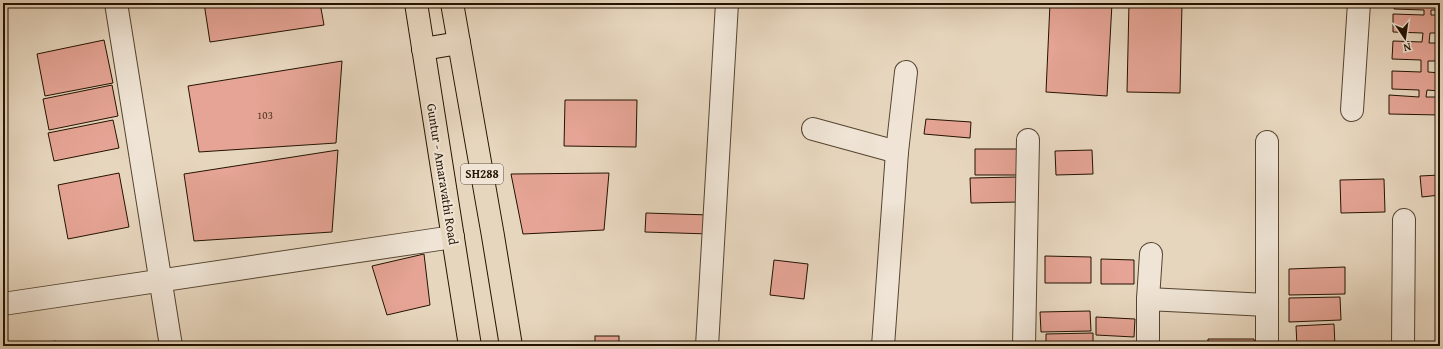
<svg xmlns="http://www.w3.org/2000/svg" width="1443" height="349" font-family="'Gentium Book Plus',serif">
  <rect width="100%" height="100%" fill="#e7d6be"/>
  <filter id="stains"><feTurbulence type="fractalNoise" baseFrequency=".005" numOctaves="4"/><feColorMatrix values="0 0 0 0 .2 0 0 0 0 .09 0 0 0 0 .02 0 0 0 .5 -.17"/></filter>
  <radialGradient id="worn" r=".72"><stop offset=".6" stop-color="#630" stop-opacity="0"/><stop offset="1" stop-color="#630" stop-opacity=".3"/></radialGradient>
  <g fill="#e5a495" stroke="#231300">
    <polygon points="204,3 320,3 324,25 210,42"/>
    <polygon points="1050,3 1112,3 1107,96 1046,92"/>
    <polygon points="1129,3 1182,3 1180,93 1127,92"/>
    <polygon points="1395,3 1440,3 1440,10 1431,10 1431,15 1440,15 1440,33 1430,33 1429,43 1440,43 1440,61 1428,61 1428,72 1440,73 1440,91 1427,90 1426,97 1440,97 1440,115 1389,114 1389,95 1419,97 1419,90 1392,89 1392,71 1421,72 1421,60 1392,59 1393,41 1422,42 1423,33 1393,32 1393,14 1424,15 1424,10 1394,9"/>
    <polygon points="104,40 113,83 45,96 37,54"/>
    <polygon points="342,61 336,143 199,152 188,86"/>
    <polygon points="112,85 118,116 49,130 43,99"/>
    <polygon points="565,100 637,100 636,147 564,146"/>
    <polygon points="926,119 971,122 970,138 924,134"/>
    <polygon points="113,120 119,148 54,161 48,133"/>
    <polygon points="975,149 1020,149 1019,175 975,175"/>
    <polygon points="338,150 332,232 194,241 184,174"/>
    <polygon points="1092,150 1093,174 1056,175 1055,151"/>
    <polygon points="119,173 129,227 68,239 58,185"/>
    <polygon points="609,173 604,230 523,234 511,174"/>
    <polygon points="1440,175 1440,195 1422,197 1420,176"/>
    <polygon points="1017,177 1018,202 971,203 970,178"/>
    <polygon points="1384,179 1385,212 1341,213 1340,180"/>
    <polygon points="646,213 710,215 710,234 645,232"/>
    <polygon points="424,254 430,305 387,315 372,266"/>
    <polygon points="1045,256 1091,257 1091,283 1045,283"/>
    <polygon points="1101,259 1134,260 1134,284 1101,284"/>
    <polygon points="774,260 808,264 804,299 770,295"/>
    <polygon points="1345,267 1345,294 1289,295 1289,269"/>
    <polygon points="1340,297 1341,320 1289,322 1289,298"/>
    <polygon points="1090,311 1091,331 1041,332 1040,312"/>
    <polygon points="1096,317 1135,319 1134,337 1096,335"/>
    <polygon points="1334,324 1335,346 1297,346 1296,326"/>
    <polygon points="1093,333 1093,346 1046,346 1046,334"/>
    <rect x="595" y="336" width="24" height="10"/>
    <polygon points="1208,339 1254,339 1255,346 1208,346"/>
    <polygon points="56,341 56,346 24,346"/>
  </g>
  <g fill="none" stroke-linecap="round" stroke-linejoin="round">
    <defs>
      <g id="street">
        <polyline points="116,3 171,346"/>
        <polyline points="1352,110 1359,3"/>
        <polyline points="813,129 897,152"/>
        <polyline points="1267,142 1267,346"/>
        <polyline points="1148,299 1151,254"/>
        <polyline points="3,304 453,237"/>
        <polyline points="707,346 727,3"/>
        <polyline points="883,346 897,152 906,72"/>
        <polyline points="1024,346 1028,140"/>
        <polyline points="1148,346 1148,299 1267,305"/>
        <polyline points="1403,346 1404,220"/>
      </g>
      <g id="primary">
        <polyline points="416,3 470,346"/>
        <polyline points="452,3 493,236 511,346"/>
        <polyline points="423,49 459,43"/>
      </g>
    </defs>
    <use href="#street" stroke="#544430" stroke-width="24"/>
    <use href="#primary" stroke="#231300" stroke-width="24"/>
    <use href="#street" stroke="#efe4d5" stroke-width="22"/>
    <use href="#primary" stroke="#e7d6be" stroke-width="22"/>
  </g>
  <g text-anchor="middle" stroke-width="4" stroke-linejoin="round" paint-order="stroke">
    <g font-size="11" fill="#543725">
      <text x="265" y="119">103</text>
    </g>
    <rect fill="#efe4d5" stroke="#605240" stroke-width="1" x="461" y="164" width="42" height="20" rx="3"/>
    <g font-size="12" font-weight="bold" fill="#231300">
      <text x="482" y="178">SH288</text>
    </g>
    <g font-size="13" fill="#231300" stroke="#efe4d5">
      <text transform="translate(443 174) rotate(81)" y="5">Guntur - Amaravathi Road</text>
    </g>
  </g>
  <rect width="1443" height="349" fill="none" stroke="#e7d6be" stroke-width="16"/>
  <rect x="4" y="4" width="1435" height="341" fill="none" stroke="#231300" stroke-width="2"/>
  <rect x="8" y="8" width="1427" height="333" fill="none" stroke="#231300"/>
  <g transform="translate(1405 38) rotate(167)" stroke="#efe4d5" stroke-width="3" paint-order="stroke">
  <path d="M0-3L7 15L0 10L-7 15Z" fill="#231300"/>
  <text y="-6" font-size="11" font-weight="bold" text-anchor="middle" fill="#231300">N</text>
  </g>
  <rect width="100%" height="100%" filter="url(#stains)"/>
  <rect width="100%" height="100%" fill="url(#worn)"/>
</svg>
